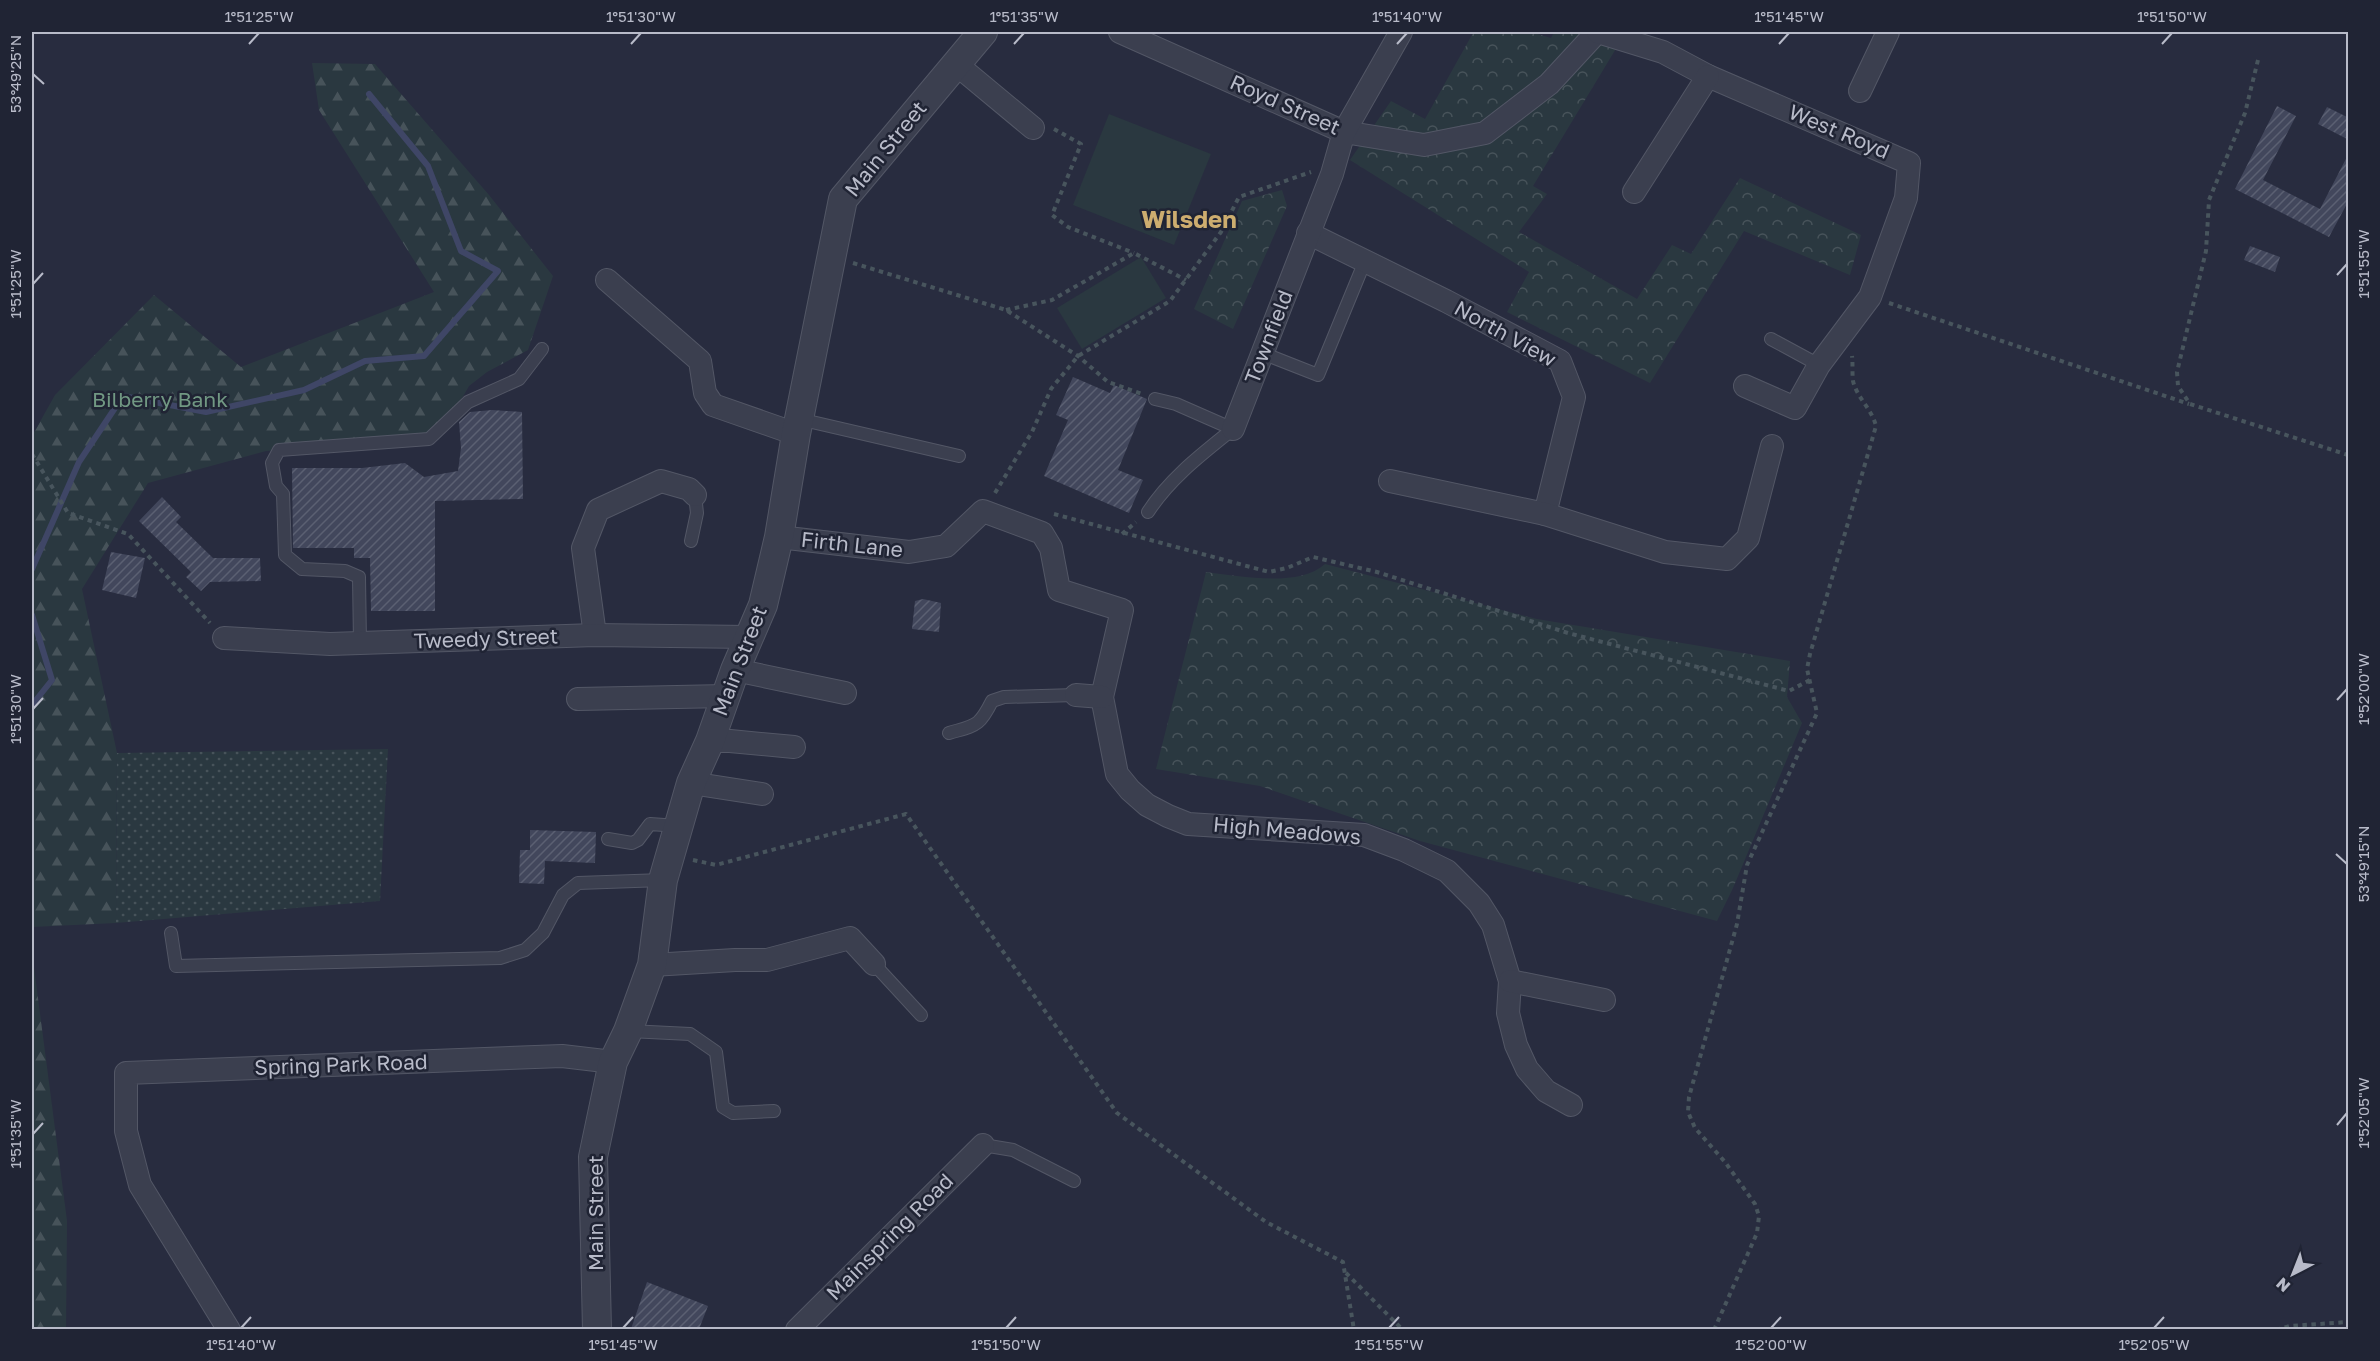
<svg xmlns="http://www.w3.org/2000/svg" width="2380" height="1361" font-family="'Golos Text',sans-serif">
  <defs>
    <pattern id="forest-firs" width="22" height="20" patternUnits="userSpaceOnUse" patternTransform="scale(1.5)"><rect width="22" height="20" fill="#2a3840"/><path d="M5 1l3.5 6h-7zM16 11l3.5 6h-7z" fill="#47535a"/></pattern>
    <pattern id="park-crowns" width="20" height="18" patternUnits="userSpaceOnUse" patternTransform="scale(1.5)"><rect width="20" height="18" fill="#2a3840"/><path d="M2 6a3 3 0 1 1 6 0M12 15a3 3 0 1 1 6 0" fill="none" stroke="#47535a"/></pattern>
    <pattern id="garden-dots" width="8" height="8" patternUnits="userSpaceOnUse" patternTransform="scale(1.5)"><rect width="8" height="8" fill="#2a3840"/><path d="M2 2h.1M6 6h.1" fill="none" stroke="#47535a" stroke-width="1.8" stroke-linecap="round"/></pattern>
    <pattern id="building-hatch" width="6" height="6" patternUnits="userSpaceOnUse" patternTransform="scale(1.5)"><rect width="6" height="6" fill="#42475c"/><path d="M-1 1l2-2M0 6l6-6M5 7l2-2" fill="none" stroke="#5b6072"/></pattern>
  </defs>
  <rect width="100%" height="100%" fill="#282c3f"/>
  <g fill="url(#forest-firs)">
    <polygon points="312,63 375,64 489,195 553,276 528,350 487,372 469,386 449,421 429,440 266,451 148,483 82,589 117,753 116,923 32,927 32,436 55,395 154,295 241,367 434,292 319,110"/>
    <polygon points="32,952 67,1221 66,1329 32,1329"/>
  </g>
  <g fill="url(#park-crowns)">
    <polygon points="1471,32 1531,32 1551,38 1554,32 1581,32 1617,47 1533,186 1547,194 1519,232 1637,299 1672,245 1691,254 1740,178 1861,235 1850,275 1744,231 1650,383 1507,312 1529,272 1350,160 1391,101 1425,119 1473,33"/>
    <polygon points="1282,190 1287,206 1233,329 1194,309 1242,201"/>
    <path d="M 1325,564 L 1537,619 L 1790,661 L 1787,697 L 1802,723 L 1733,888 L 1717,921 L 1420,841 L 1260,786 L 1156,769 L 1206,572 C 1239,576 1299,588 1325,564 Z"/>
  </g>
  <polygon fill="url(#garden-dots)" points="388,749 380,901 116,923 117,753"/>
  <g fill="#2a3840">
    <polygon points="1109,114 1211,154 1174,245 1073,205"/>
    <polygon points="1141,257 1166,298 1082,349 1057,308"/>
  </g>
  <g fill="none" stroke-linecap="round" stroke-linejoin="round">
    <g stroke="#3f4666" stroke-width="6">
      <polyline points="32,569 79,462 123,396 206,412 304,390 365,361 424,356 498,271 461,251 428,166 369,94"/>
      <polyline points="32,615 52,680 32,705"/>
    </g>
  </g>
  <g fill="url(#building-hatch)">
    <polygon points="2277,106 2296,116 2263,180 2320,209 2349,153 2349,200 2329,237 2235,189"/>
    <polygon points="2327,107 2349,118 2349,140 2318,124"/>
    <polygon points="2250,246 2280,257 2275,272 2244,260"/>
    <polygon points="1073,377 1110,393 1114,385 1147,399 1118,470 1143,480 1129,513 1044,476 1068,420 1056,415"/>
    <polygon points="492,410 522,412 523,499 435,501 435,611 371,611 370,558 354,558 354,548 293,548 292,468 362,468 405,463 424,477 458,471 461,448 459,422 470,412"/>
    <polygon points="162,497 181,517 176,522 213,558 260,558 261,581 210,582 201,591 186,577 191,572 139,521"/>
    <polygon points="111,552 145,558 136,598 102,590"/>
    <polygon points="923,599 941,603 939,632 912,629 915,601"/>
    <polygon points="530,830 596,832 595,863 545,861 544,884 519,883 520,850 530,850"/>
    <polygon points="647,1282 708,1306 699,1329 631,1329"/>
  </g>
  <g fill="none" stroke-linecap="round" stroke-linejoin="round">
    <defs>
      <g id="service">
        <polyline points="1771,339 1819,365"/>
        <polyline points="1262,353 1318,375 1365,261"/>
        <polyline points="799,419 959,456"/>
        <path d="M 1148,512 C 1170,478 1202,454 1233,429 L 1176,404 L 1155,399"/>
        <polyline points="691,541 697,513 695,495"/>
        <polyline points="360,643 359,577 345,571 302,569 285,555 283,494 276,486 272,463 279,450 429,439 468,402 519,379 542,349"/>
        <path d="M 949,733 C 976,725 979,727 992,701 L 1004,697 L 1076,695"/>
        <polyline points="608,839 632,843 638,840 650,824 678,826"/>
        <polyline points="171,933 176,966 500,958 525,950 543,933 563,895 578,883 663,880"/>
        <polyline points="874,964 921,1015"/>
        <polyline points="629,1031 690,1034 716,1052 723,1107 733,1113 774,1111"/>
        <polyline points="983,1145 1013,1150 1074,1181"/>
      </g>
      <g id="minor">
        <polyline points="1120,32 1344,132 1424,145 1485,133 1549,84 1597,32"/>
        <polyline points="1598,32 1663,52 1708,76 1909,163 1906,198 1870,297 1819,365 1795,408 1745,386"/>
        <polyline points="956,64 1033,128"/>
        <polyline points="1860,91 1888,32"/>
        <polyline points="1634,192 1708,76"/>
        <polyline points="1308,233 1446,301 1560,361 1574,397 1545,514"/>
        <polyline points="607,280 700,361 705,393 713,405 796,434"/>
        <polyline points="1233,429 1332,174 1344,132 1401,32"/>
        <polyline points="1390,481 1545,514 1665,552 1727,559 1748,538 1772,446"/>
        <polyline points="779,537 909,552 946,546 983,511 1042,533 1051,548 1059,590 1122,610 1102,697 1117,774 1130,790 1147,805 1168,816 1188,824 1364,835 1404,850 1447,871 1479,903 1493,925 1510,981 1508,1013 1516,1045 1527,1069 1546,1091 1571,1105"/>
        <polyline points="595,635 583,548 598,510 661,481 689,489 695,495"/>
        <polyline points="224,638 330,644 595,635 748,637"/>
        <polyline points="735,670 845,693"/>
        <polyline points="1076,695 1102,697"/>
        <polyline points="578,699 726,696"/>
        <polyline points="710,741 730,741 794,747"/>
        <polyline points="691,783 762,794"/>
        <polyline points="652,965 735,960 767,960 850,938 874,964"/>
        <polyline points="1510,981 1604,1000"/>
        <polyline points="229,1330 140,1185 126,1131 126,1073 562,1056 613,1062"/>
        <polyline points="797,1330 983,1145"/>
      </g>
      <polyline id="tertiary" points="597,1330 593,1157 613,1062 628,1031 652,965 663,880 691,783 710,741 735,670 763,605 779,537 796,434 843,199 983,32"/>
    </defs>
    <use href="#service" stroke="#535766" stroke-width="14"/>
    <use href="#minor" stroke="#535766" stroke-width="24"/>
    <use href="#tertiary" stroke="#535766" stroke-width="30"/>
    <g stroke="#48555d" stroke-width="4" stroke-dasharray="4.5 4.5" stroke-linecap="butt">
      <polyline points="2258,60 2245,113 2209,200 2206,251 2177,372 2178,386 2190,404 2348,455"/>
      <polyline points="1054,129 1081,144 1052,215 1068,227 1134,253"/>
      <polyline points="853,263 1006,310 1078,356 1108,382 1142,394"/>
      <polyline points="1889,303 2189,404"/>
      <polyline points="1006,310 1052,300 1134,253 1186,280"/>
      <polyline points="32,454 68,513 128,534 210,623"/>
      <polyline points="995,493 1032,432 1051,389 1078,356 1170,301 1221,232 1239,197 1311,172"/>
      <polyline points="1054,514 1269,572 1287,568 1313,557 1377,572 1568,633 1789,691 1810,680"/>
      <polyline points="1122,534 1136,522"/>
      <polyline points="693,860 716,865 906,814 1117,1113 1266,1222 1343,1262 1354,1330"/>
      <polyline points="1346,1273 1403,1330"/>
      <path d="M 1714,1330 L 1757,1233 L 1759,1216 L 1755,1204 L 1725,1162 L 1695,1128 L 1688,1112 L 1689,1097 L 1737,924 L 1747,865 L 1817,713 L 1807,669 L 1810,654 L 1876,426 C 1872,409 1857,398 1853,381 C 1852,373 1853,364 1852,356"/>
      <polyline points="2276,1330 2290,1326 2348,1322"/>
    </g>
    <use href="#service" stroke="#3b3f4f" stroke-width="12"/>
    <use href="#minor" stroke="#3b3f4f" stroke-width="22"/>
    <use href="#tertiary" stroke="#3b3f4f" stroke-width="28"/>
  </g>
  <path fill="none" stroke="#b8bbc9" stroke-width="2" d="M 249,44 L 259,33M 631,44 L 641,33M 1014,44 L 1024,33M 1397,44 L 1407,33M 1779,44 L 1789,33M 2162,44 L 2172,33M 33,74 L 44,84M 2337,275 L 2347,264M 33,284 L 43,273M 2337,700 L 2347,689M 33,709 L 43,698M 2336,854 L 2347,864M 2337,1125 L 2347,1113M 33,1134 L 43,1123M 241,1328 L 251,1317M 623,1328 L 633,1317M 1006,1328 L 1016,1317M 1389,1328 L 1399,1317M 1771,1328 L 1781,1317M 2154,1328 L 2164,1317"/>
  <g text-anchor="middle" stroke-width="5" stroke-linejoin="round" paint-order="stroke">
    <g font-size="21" fill="#b8bbc9" stroke="#202434">
      <text transform="translate(1285 105) rotate(24)" y="7">Royd Street</text>
      <text transform="translate(1839 132) rotate(23)" y="7">West Royd</text>
      <text transform="translate(886 149) rotate(-51)" y="7">Main Street</text>
      <text transform="translate(1505 334) rotate(29)" y="7">North View</text>
      <text transform="translate(1269 337) rotate(-69)" y="7">Townfield</text>
      <text transform="translate(852 545) rotate(6)" y="7">Firth Lane</text>
      <text transform="translate(486 639) rotate(-2)" y="7">Tweedy Street</text>
      <text transform="translate(740 661) rotate(-69)" y="7">Main Street</text>
      <text transform="translate(1287 831) rotate(5)" y="7">High Meadows</text>
      <text transform="translate(341 1065) rotate(-2)" y="7">Spring Park Road</text>
      <text transform="translate(596 1213) rotate(-90)" y="7">Main Street</text>
      <text transform="translate(890 1237) rotate(-45)" y="7">Mainspring Road</text>
    </g>
    <g font-size="21" fill="#719883" stroke="#202434">
      <text x="160" y="407">Bilberry Bank</text>
    </g>
    <g font-size="24" font-weight="bold" fill="#cdad6f" stroke="#202434">
      <text x="1189" y="228">Wilsden</text>
    </g>
  </g>
  <rect width="2380" height="1361" fill="none" stroke="#202434" stroke-width="66"/>
  <g transform="translate(2293 1274) rotate(222)" stroke="#202434" stroke-width="4.5" paint-order="stroke">
  <path d="M0-4.5L10 22L0 15L-10 22Z" fill="#b8bbc9"/>
  <text y="-9" font-size="16" font-weight="bold" text-anchor="middle" fill="#b8bbc9">N</text>
  </g>
  <rect x="33" y="33" width="2314" height="1295" fill="none" stroke="#b8bbc9" stroke-width="2"/>
  <g font-size="15" text-anchor="middle" fill="#b8bbc9">
    <text x="259" y="22">1°51'25"W</text>
    <text x="641" y="22">1°51'30"W</text>
    <text x="1024" y="22">1°51'35"W</text>
    <text x="1407" y="22">1°51'40"W</text>
    <text x="1789" y="22">1°51'45"W</text>
    <text x="2172" y="22">1°51'50"W</text>
    <text transform="translate(16 74) rotate(-90)" y="5">53°49'25"N</text>
    <text transform="translate(2364 264) rotate(-90)" y="5">1°51'55"W</text>
    <text transform="translate(16 284) rotate(-90)" y="5">1°51'25"W</text>
    <text transform="translate(2364 689) rotate(-90)" y="5">1°52'00"W</text>
    <text transform="translate(16 709) rotate(-90)" y="5">1°51'30"W</text>
    <text transform="translate(2364 864) rotate(-90)" y="5">53°49'15"N</text>
    <text transform="translate(2364 1113) rotate(-90)" y="5">1°52'05"W</text>
    <text transform="translate(16 1134) rotate(-90)" y="5">1°51'35"W</text>
    <text x="241" y="1350">1°51'40"W</text>
    <text x="623" y="1350">1°51'45"W</text>
    <text x="1006" y="1350">1°51'50"W</text>
    <text x="1389" y="1350">1°51'55"W</text>
    <text x="1771" y="1350">1°52'00"W</text>
    <text x="2154" y="1350">1°52'05"W</text>
  </g>
</svg>
